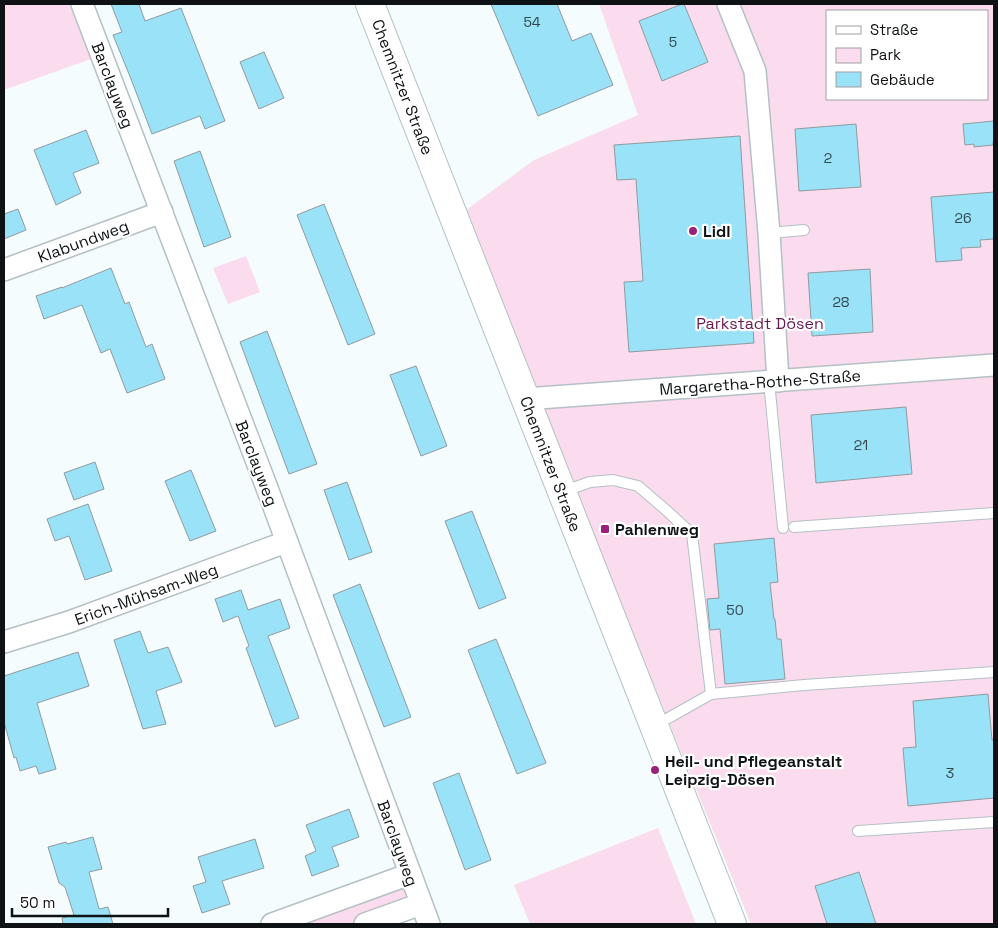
<svg xmlns="http://www.w3.org/2000/svg" width="998" height="928" font-family="'Space Grotesk',sans-serif">
  <rect width="100%" height="100%" fill="#f5fcfe"/>
  <g fill="#fadcee" fill-rule="evenodd">
    <polygon points="4,4 69,4 91,59 4,90"/>
    <path d="M 599,4 L 994,4 L 994,924 L 751,924 L 462,213 L 534,160 L 638,115 ZM 827,11 L 987,11 L 987,99 L 827,99 Z"/>
    <polygon points="246,256 260,292 228,304 213,268"/>
    <polygon points="658,828 696,924 530,924 514,885"/>
    <polygon points="410,874 421,904 365,924 272,924"/>
  </g>
  <g fill="#9ae2f8" stroke="#909b9f">
    <polygon points="111,4 139,4 145,21 181,8 225,121 205,129 200,116 152,134 131,79 113,35 122,32"/>
    <polygon points="491,4 557,4 572,41 591,33 613,85 538,116"/>
    <polygon points="682,4 684,4 708,62 662,81 639,21"/>
    <polygon points="264,52 284,98 259,109 240,62"/>
    <polygon points="994,121 994,142 993,142 993,145 974,147 974,144 965,145 963,124"/>
    <polygon points="856,124 861,187 799,191 795,129"/>
    <polygon points="86,130 99,163 73,173 81,193 56,205 34,150"/>
    <polygon points="740,136 754,343 629,352 624,282 643,281 636,179 617,180 614,145"/>
    <polygon points="200,151 231,237 204,247 174,161"/>
    <polygon points="994,192 994,239 980,240 981,247 961,248 962,260 936,262 931,197"/>
    <polygon points="324,204 375,334 348,345 297,215"/>
    <polygon points="18,209 26,230 4,239 4,214"/>
    <polygon points="111,268 125,304 129,302 146,347 152,344 165,379 127,393 110,349 101,353 82,305 44,319 36,296 62,287 62,288"/>
    <polygon points="870,269 873,332 812,336 808,273"/>
    <polygon points="267,331 317,464 289,474 240,342"/>
    <polygon points="416,366 447,446 421,456 390,375"/>
    <polygon points="906,407 912,474 816,483 811,415"/>
    <polygon points="95,462 104,489 74,500 64,473"/>
    <polygon points="191,470 216,531 190,541 165,481"/>
    <polygon points="347,482 372,552 349,560 324,490"/>
    <polygon points="88,504 112,571 85,580 69,536 55,541 47,519"/>
    <polygon points="472,511 506,598 479,609 445,521"/>
    <polygon points="774,538 778,582 770,583 774,619 775,619 777,639 781,639 785,679 725,684 720,629 710,630 707,599 719,598 714,544"/>
    <polygon points="360,584 411,717 384,727 333,595"/>
    <polygon points="241,590 248,610 280,599 290,628 268,636 299,718 275,727 246,648 249,646 238,616 223,622 215,599"/>
    <polygon points="140,631 148,653 168,647 182,682 156,691 166,724 143,729 114,640"/>
    <polygon points="496,639 546,763 517,774 468,650"/>
    <polygon points="78,652 89,686 37,703 56,769 39,774 36,766 20,771 16,757 14,758 4,722 4,676"/>
    <polygon points="988,694 992,740 994,739 994,798 908,806 903,748 916,747 913,701"/>
    <polygon points="459,773 491,860 465,870 433,783"/>
    <polygon points="349,809 359,837 332,847 339,866 312,876 305,856 316,851 306,825"/>
    <polygon points="93,837 102,869 89,872 99,909 108,907 113,924 63,924 62,918 74,915 65,887 59,883 48,847 66,842 67,844"/>
    <polygon points="255,839 264,868 222,881 230,904 202,913 193,886 206,882 198,857"/>
    <polygon points="859,872 876,924 827,924 815,886"/>
  </g>
  <g fill="none" stroke-linecap="round" stroke-linejoin="round">
    <defs>
      <g id="service">
        <polyline points="769,233 804,230"/>
        <polyline points="769,381 783,528"/>
        <polyline points="562,492 590,482 613,480 638,486 666,510 692,534 711,694"/>
        <polyline points="794,527 994,513"/>
        <polyline points="656,725 711,694 804,685 994,672"/>
        <polyline points="858,831 994,822"/>
      </g>
      <g id="minor">
        <polyline points="82,4 267,488 429,924"/>
        <polyline points="728,4 755,71 769,233 778,381"/>
        <polyline points="4,270 162,212"/>
        <polyline points="525,399 994,365"/>
        <polyline points="4,642 69,622 286,542"/>
        <polyline points="272,924 410,874"/>
        <polyline points="365,924 421,904"/>
      </g>
      <polyline id="secondary" points="370,4 732,924"/>
    </defs>
    <use href="#service" stroke="#b4c0c4" stroke-width="12"/>
    <use href="#minor" stroke="#b4c0c4" stroke-width="24"/>
    <use href="#secondary" stroke="#b4c0c4" stroke-width="30"/>
    <use href="#service" stroke="#fff" stroke-width="10"/>
    <use href="#minor" stroke="#fff" stroke-width="21"/>
    <use href="#secondary" stroke="#fff" stroke-width="28"/>
  </g>
  <g fill="#9a217b" stroke="#fff" stroke-width="2">
    <circle cx="693" cy="231" r="5"/>
    <rect x="600" y="524" width="10" height="10" rx="2.5"/>
    <circle cx="655" cy="770" r="5"/>
  </g>
  <g text-anchor="middle" stroke-width="4.5" stroke-linejoin="round" paint-order="stroke">
    <g font-size="14" fill="#31464d">
      <text x="532" y="27">54</text>
      <text x="673" y="47">5</text>
      <text x="828" y="163">2</text>
      <text x="963" y="223">26</text>
      <text x="841" y="307">28</text>
      <text x="861" y="450">21</text>
      <text x="735" y="615">50</text>
      <text x="950" y="778">3</text>
    </g>
    <g font-size="16" fill="#0e1214" stroke="#fff">
      <text transform="translate(113 85) rotate(69)" y="6">Barclayweg</text>
      <text transform="translate(403 87) rotate(69)" y="6">Chemnitzer Straße</text>
      <text transform="translate(83 241) rotate(-20)" y="6">Klabundweg</text>
      <text transform="translate(760 382) rotate(-4)" y="6">Margaretha-Rothe-Straße</text>
      <text transform="translate(257 463) rotate(69)" y="6">Barclayweg</text>
      <text transform="translate(551 464) rotate(69)" y="6">Chemnitzer Straße</text>
      <text transform="translate(146 594) rotate(-20)" y="6">Erich-Mühsam-Weg</text>
      <text transform="translate(398 843) rotate(70)" y="6">Barclayweg</text>
    </g>
    <g font-size="16" font-weight="bold" fill="#0e1214" stroke="#fff" text-anchor="start">
      <text x="703" y="237">Lidl</text>
      <text x="615" y="535">Pahlenweg</text>
      <text x="665" y="767">Heil- und Pflegeanstalt<tspan x="665" dy="18">Leipzig-Dösen</tspan></text>
    </g>
    <g font-size="16" fill="#671a51" stroke="#fff">
      <text x="760" y="329">Parkstadt Dösen</text>
    </g>
  </g>
  <rect width="998" height="928" fill="none" stroke="#0e1214" stroke-width="10"/>
  <rect x="826" y="10" width="162" height="90" fill="#ffffff" stroke="#9fa0a1"/>
  <rect x="836" y="26" width="25" height="8" fill="#ffffff" stroke="#9fa0a1"/>
  <text x="870" y="35" font-size="15" fill="#0e1214">Straße</text>
  <rect x="836" y="48" width="25" height="15" fill="#fadcee" stroke="#9fa0a1"/>
  <text x="870" y="60" font-size="15" fill="#0e1214">Park</text>
  <rect x="836" y="72" width="25" height="15" fill="#9ae2f8" stroke="#9fa0a1"/>
  <text x="870" y="85" font-size="15" fill="#0e1214">Gebäude</text>
  <path d="M12 908v8h156v-8" fill="none" stroke="#0e1214" stroke-width="2.5"/>
  <text x="20" y="908" font-size="15" fill="#0e1214" stroke="#ffffff" stroke-width="4" paint-order="stroke">50 m</text>
</svg>
